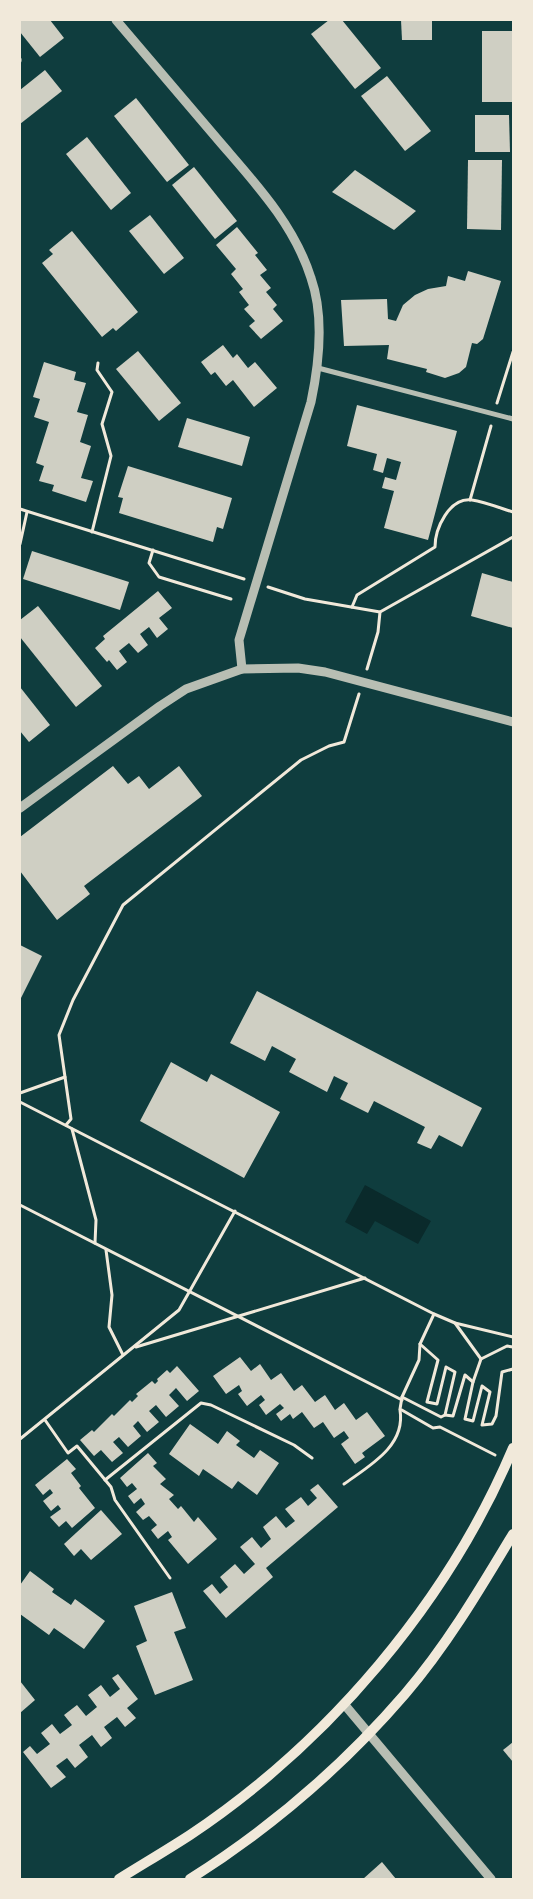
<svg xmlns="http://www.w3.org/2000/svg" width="533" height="1899" font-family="Poppins,sans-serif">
  <rect width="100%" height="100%" fill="#0f3d3e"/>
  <polygon fill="#0a2a2b" points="365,1185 431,1221 418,1244 375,1221 367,1234 345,1222"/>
  <g fill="#cfcfc3">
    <polygon points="20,20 50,20 64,38 40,57 20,32"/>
    <polygon points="329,20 342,20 381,68 355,89 311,34"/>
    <polygon points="401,20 432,20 432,40 402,40"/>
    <polygon points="482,31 513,31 512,102 482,102"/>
    <polygon points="45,70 62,91 20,124 20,90"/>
    <polygon points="387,76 431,131 405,151 361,96"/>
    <polygon points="136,98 189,165 167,182 114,116"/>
    <polygon points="475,115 509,115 510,152 475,152"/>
    <polygon points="87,137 131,193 111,210 66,154"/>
    <polygon points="468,160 502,160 501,230 467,229"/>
    <polygon points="194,167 237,221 215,239 172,185"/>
    <polygon points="355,170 416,211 394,230 332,192"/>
    <polygon points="150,215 184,258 164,274 129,231"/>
    <polygon points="237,227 258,253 255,255 267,270 260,275 271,288 266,292 277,305 273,309 283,321 261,339 249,326 255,321 244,309 249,305 239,292 243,289 231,274 236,269 216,245"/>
    <polygon points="72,231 138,312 116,331 113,328 102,337 42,263 53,254 49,250"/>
    <polygon points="468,271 501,281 483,339 477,344 472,343 466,367 459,373 445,378 426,372 427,369 387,359 389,345 344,346 341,300 387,299 388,319 396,321 403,305 415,295 428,289 446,286 448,276 465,281"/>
    <polygon points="223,345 233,358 237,354 248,368 255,362 277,388 254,407 233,380 226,386 215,372 211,375 201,362"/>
    <polygon points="138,351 181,403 159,421 116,369"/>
    <polygon points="44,362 76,372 74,380 86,383 77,412 88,415 80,442 91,446 81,478 93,481 86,502 52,491 54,485 39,481 44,466 36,463 49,422 34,417 40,399 33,397"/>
    <polygon points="357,405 457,431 428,540 384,528 394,491 382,488 385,477 396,480 401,462 387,458 383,473 373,470 377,454 347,446"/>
    <polygon points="187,418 250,437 242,466 178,447"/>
    <polygon points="128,466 232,498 223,529 217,527 213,542 119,513 123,498 118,497"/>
    <polygon points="32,551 129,582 120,610 23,579"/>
    <polygon points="482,573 513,582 513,628 471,616"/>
    <polygon points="158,591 172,608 159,618 168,629 157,638 149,627 140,634 148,645 138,653 129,643 119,651 127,662 117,670 109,660 107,662 95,648 105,639 103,636"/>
    <polygon points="38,606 102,686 76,707 20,637 20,620"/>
    <polygon points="20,687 50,725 29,742 20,731"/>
    <polygon points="113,766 128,784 139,776 149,789 179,766 202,796 84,886 90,894 57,920 20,871 20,837"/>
    <polygon points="20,945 42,956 20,1000"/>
    <polygon points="257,991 482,1108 462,1147 439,1135 431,1149 417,1143 425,1127 374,1101 368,1113 340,1099 348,1083 334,1076 327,1092 289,1072 296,1059 272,1046 265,1061 230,1043"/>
    <polygon points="171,1062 207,1082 211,1074 280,1112 244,1178 140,1121"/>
    <polygon points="240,1357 251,1371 260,1364 271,1380 281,1373 294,1391 302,1385 315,1402 325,1395 335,1410 344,1403 356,1420 367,1412 385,1436 362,1453 365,1457 355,1464 341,1444 349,1438 344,1431 334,1438 323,1422 314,1428 302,1412 293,1419 290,1414 281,1421 276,1414 284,1408 280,1404 266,1415 259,1405 265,1400 261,1395 247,1406 238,1394 242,1391 239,1385 226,1394 213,1376"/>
    <polygon points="177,1366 199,1391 187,1401 176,1388 169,1395 179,1406 166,1417 156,1405 149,1411 159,1422 147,1432 138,1421 133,1426 141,1436 128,1447 119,1437 113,1442 123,1453 112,1462 101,1450 94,1456 80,1440 92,1430 94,1432 112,1414 114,1416 130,1400 132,1402 138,1396 136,1394 152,1381 155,1384 158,1381 157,1379 167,1370 170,1373"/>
    <polygon points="190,1424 218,1444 227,1431 240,1441 236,1445 254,1458 260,1450 279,1463 257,1495 238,1481 232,1489 203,1469 199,1476 169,1454"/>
    <polygon points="148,1453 157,1463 153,1466 166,1479 160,1484 174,1495 169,1499 178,1509 181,1506 194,1522 198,1517 217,1539 188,1564 168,1540 172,1537 168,1531 158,1539 151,1530 157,1525 149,1516 143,1520 136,1512 145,1504 141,1498 134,1504 128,1496 137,1489 132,1483 127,1487 120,1478"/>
    <polygon points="67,1459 76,1469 71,1473 81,1486 79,1488 95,1508 72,1528 66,1521 59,1527 50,1517 61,1509 58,1505 51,1511 43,1501 53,1493 50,1489 43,1495 35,1485"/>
    <polygon points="318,1484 338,1507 266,1568 273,1577 226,1618 203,1591 212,1584 220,1594 228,1587 220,1577 235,1564 244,1574 255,1564 240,1547 252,1537 261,1548 271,1539 263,1527 276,1516 286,1528 295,1521 285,1509 301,1497 308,1506 317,1498 310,1490"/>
    <polygon points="101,1510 122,1534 91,1560 81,1549 74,1556 64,1544"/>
    <polygon points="30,1571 54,1589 52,1592 71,1605 75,1599 105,1621 84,1649 54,1628 49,1635 20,1614 20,1585"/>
    <polygon points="172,1592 186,1628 174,1632 193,1680 155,1695 136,1646 147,1641 134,1606"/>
    <polygon points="118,1674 138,1699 127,1708 136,1718 125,1727 117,1717 104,1727 112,1738 101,1747 92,1735 79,1745 88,1757 75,1768 67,1758 56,1766 66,1777 51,1788 23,1752 30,1746 37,1754 50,1744 41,1733 52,1724 60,1734 72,1725 64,1715 77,1705 86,1716 97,1707 88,1695 101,1685 110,1697 120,1689 112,1678"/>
    <polygon points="20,1681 35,1700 20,1713"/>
    <polygon points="513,1742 513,1762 503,1750"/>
    <polygon points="382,1862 396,1879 363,1879"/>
  </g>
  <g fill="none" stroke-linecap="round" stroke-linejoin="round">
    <g stroke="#f1e9da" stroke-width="3">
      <polyline points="20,59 20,61"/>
      <polyline points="497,403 513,352"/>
      <polyline points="470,500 491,426"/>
      <polyline points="20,509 244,579"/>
      <polyline points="92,532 111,456 102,424 112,392 97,370 98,363"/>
      <polyline points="20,544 27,512"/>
      <polyline points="153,550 149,563 159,577 231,599"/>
      <polyline points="268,587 305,599 380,612"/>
      <path d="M 352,607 L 357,595 L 435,547 C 435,529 449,497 472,500 C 485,502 500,508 513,512"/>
      <polyline points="367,669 378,632 380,612 513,537"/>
      <polyline points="20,1093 65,1077"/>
      <polyline points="20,1102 434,1314 455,1323 513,1337"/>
      <polyline points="66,1125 71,1119 59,1035 73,1000 123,905 301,760 329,746 344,742 359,694"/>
      <polyline points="72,1129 96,1220 95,1243"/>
      <polyline points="20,1205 402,1400"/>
      <polyline points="106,1250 112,1295 109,1327 123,1355"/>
      <polyline points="434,1314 420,1344 419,1360 402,1397 400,1409 433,1428 440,1427 495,1455"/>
      <polyline points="455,1323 481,1359 507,1346 513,1347"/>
      <polyline points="420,1344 438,1360 427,1402 437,1404 446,1367 455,1372 445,1415 453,1416 465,1375 473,1382 465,1419 473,1421 482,1386 490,1392 482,1425 492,1424 496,1416 502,1372 513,1369"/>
      <polyline points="136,1347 365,1278"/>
      <polyline points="473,1382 481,1359"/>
      <polyline points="402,1397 441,1417 445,1415"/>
      <polyline points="45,1420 68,1453 77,1446 111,1487 115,1500 170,1578"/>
      <polyline points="20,1439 179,1310 235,1211"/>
      <polyline points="105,1480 201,1403 211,1405 294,1445 312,1458"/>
      <path d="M 344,1484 C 369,1466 406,1446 400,1410"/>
    </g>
    <polyline stroke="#b8beb3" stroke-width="5" points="318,368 513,419"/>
    <g stroke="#b8beb3" stroke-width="9">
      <path d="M 116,20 C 150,60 185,101 219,141 C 255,183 294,224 311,278 C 324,315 319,364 311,402 L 239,640 L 242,669"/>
      <polyline points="20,808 160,706 186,689 242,669 298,668 325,672 513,722"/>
      <polyline points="344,1704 491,1879"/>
    </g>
    <g stroke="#f1e9da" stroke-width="10">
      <path d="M 119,1879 C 143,1864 167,1850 190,1835 C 329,1742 448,1602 513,1448"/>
      <path d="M 190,1879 C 269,1829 344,1765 405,1694 C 447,1645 480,1589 513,1534"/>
    </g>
  </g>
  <rect width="533" height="1899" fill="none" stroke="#f1e9da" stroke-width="42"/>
</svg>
